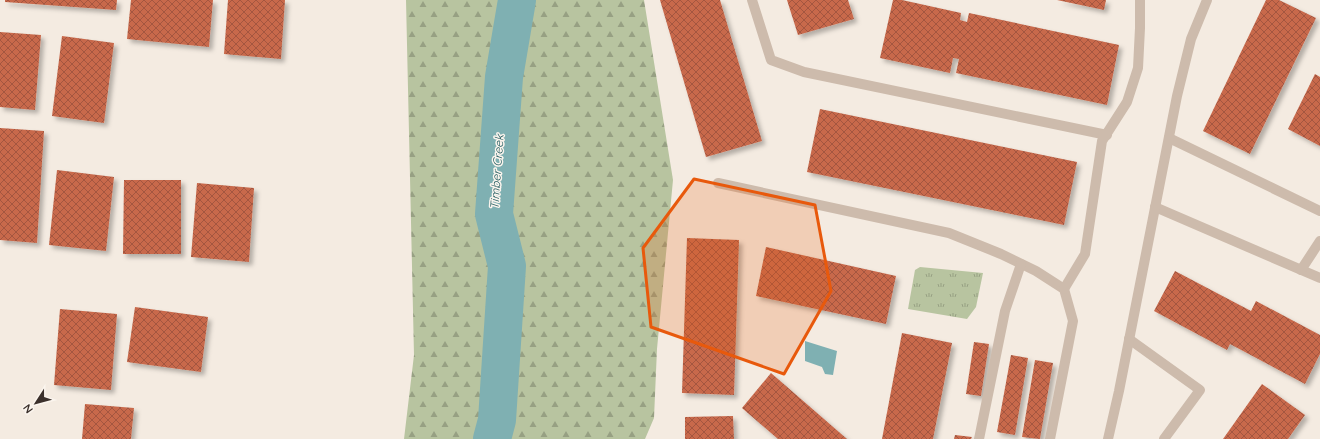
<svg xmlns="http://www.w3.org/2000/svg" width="1320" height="439" font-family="Quicksand,sans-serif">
  <defs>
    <pattern id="grass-tufts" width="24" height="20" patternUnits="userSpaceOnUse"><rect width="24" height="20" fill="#b8c4a0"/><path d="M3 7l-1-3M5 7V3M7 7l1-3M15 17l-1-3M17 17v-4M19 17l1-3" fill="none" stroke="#97a083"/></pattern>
    <pattern id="forest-firs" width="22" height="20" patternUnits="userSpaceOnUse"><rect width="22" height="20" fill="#b8c4a0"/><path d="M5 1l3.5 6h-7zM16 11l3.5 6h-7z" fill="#97a083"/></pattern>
    <pattern id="building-cross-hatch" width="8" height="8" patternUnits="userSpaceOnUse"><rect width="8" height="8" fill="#c8694b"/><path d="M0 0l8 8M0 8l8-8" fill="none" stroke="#a4573f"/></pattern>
    <filter id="shadow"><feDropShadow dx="3.5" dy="3.5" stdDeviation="2" flood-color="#0004"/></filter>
  </defs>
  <rect width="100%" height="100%" fill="#f4ebe1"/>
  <polygon fill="url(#grass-tufts)" points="920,267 983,273 976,307 967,319 908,309 915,270"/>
  <polygon fill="url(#forest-firs)" points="406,0 644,0 673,180 657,349 654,418 645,439 404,439 414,355"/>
  <polygon fill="#7fb0b2" points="805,341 837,351 833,375 825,374 822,367 805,361"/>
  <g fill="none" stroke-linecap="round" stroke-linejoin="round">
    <polyline stroke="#7fb0b2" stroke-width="38" points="492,439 497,420 507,266 494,214 504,77 517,0"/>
  </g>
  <g fill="url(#building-cross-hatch)" filter="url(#shadow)">
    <polygon points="5,0 117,0 116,10 5,2"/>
    <polygon points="131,0 213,0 209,47 127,39"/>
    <polygon points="228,0 285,0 281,59 224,54"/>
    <polygon points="660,0 720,0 762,141 706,157"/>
    <polygon points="787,0 848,0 854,19 798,35"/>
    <polygon points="893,0 902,0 961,13 960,20 967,22 969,13 1119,45 1107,105 956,73 959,59 953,58 950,73 880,58"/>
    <polygon points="1057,0 1106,0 1104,10"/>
    <polygon points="1266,0 1279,0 1316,18 1250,154 1203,131"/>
    <polygon points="0,32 41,35 35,110 0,107"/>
    <polygon points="62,36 114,43 104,123 52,116"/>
    <polygon points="1315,74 1320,77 1320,146 1288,129"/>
    <polygon points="820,109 1077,162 1064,225 807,172"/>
    <polygon points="0,128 44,131 37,243 0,240"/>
    <polygon points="57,170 114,177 106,251 49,245"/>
    <polygon points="124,180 181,180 181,254 123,254"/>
    <polygon points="197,183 254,188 249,262 191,257"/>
    <polygon points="687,238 739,240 734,395 682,393"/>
    <polygon points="766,247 896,276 886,324 756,296"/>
    <polygon points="1175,271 1251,311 1256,301 1320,335 1320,354 1305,384 1230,344 1227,350 1154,311"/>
    <polygon points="135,307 208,317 201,372 127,362"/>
    <polygon points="60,309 117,314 111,390 54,385"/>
    <polygon points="902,333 952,343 933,439 882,439"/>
    <polygon points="974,342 989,344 981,396 966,394"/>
    <polygon points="1011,355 1028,358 1015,435 997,432"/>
    <polygon points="1035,360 1053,363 1040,439 1022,437"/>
    <polygon points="771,373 847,439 778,439 742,408"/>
    <polygon points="1262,384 1305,415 1288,439 1223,439"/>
    <polygon points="85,404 134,408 131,439 82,439"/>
    <polygon points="733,416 734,439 685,439 685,417"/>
    <polygon points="955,435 972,437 971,439 954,439"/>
  </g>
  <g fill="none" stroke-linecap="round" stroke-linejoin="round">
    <g stroke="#cdbbac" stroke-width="10">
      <polyline points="752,0 771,60 804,72 1107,135"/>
      <polyline points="1169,138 1320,211"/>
      <polyline points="718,183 949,233 1001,254 1036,271 1064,289 1073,321 1050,439"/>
      <polyline points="1155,207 1320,278"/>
      <polyline points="1301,270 1320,241"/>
      <polyline points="1064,289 1085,254 1102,141 1127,102 1138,68 1140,28 1140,0"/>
      <polyline points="1129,339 1200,390 1164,439"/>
      <polyline points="979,439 1005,311 1021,264"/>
      <polyline points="1108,439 1119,391 1177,96 1191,39 1207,0"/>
    </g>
  </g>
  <path fill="#e8590c" fill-opacity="0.2" stroke="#e8590c" stroke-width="3" stroke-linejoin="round" d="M 694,179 L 815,205 L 831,291 L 784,374 L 651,327 L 643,248 Z"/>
  <g text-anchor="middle" stroke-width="3" stroke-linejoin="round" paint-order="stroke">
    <g font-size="12" font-style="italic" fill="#1f5a5e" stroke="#fbf5ee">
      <text transform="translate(497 172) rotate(-86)" y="4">Timber Creek</text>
    </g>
  </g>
  <g transform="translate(36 403) rotate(234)" stroke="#fbf5ee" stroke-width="3" paint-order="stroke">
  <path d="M0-3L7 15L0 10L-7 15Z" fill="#3b302b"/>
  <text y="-6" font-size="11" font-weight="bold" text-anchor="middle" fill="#3b302b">N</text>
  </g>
</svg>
